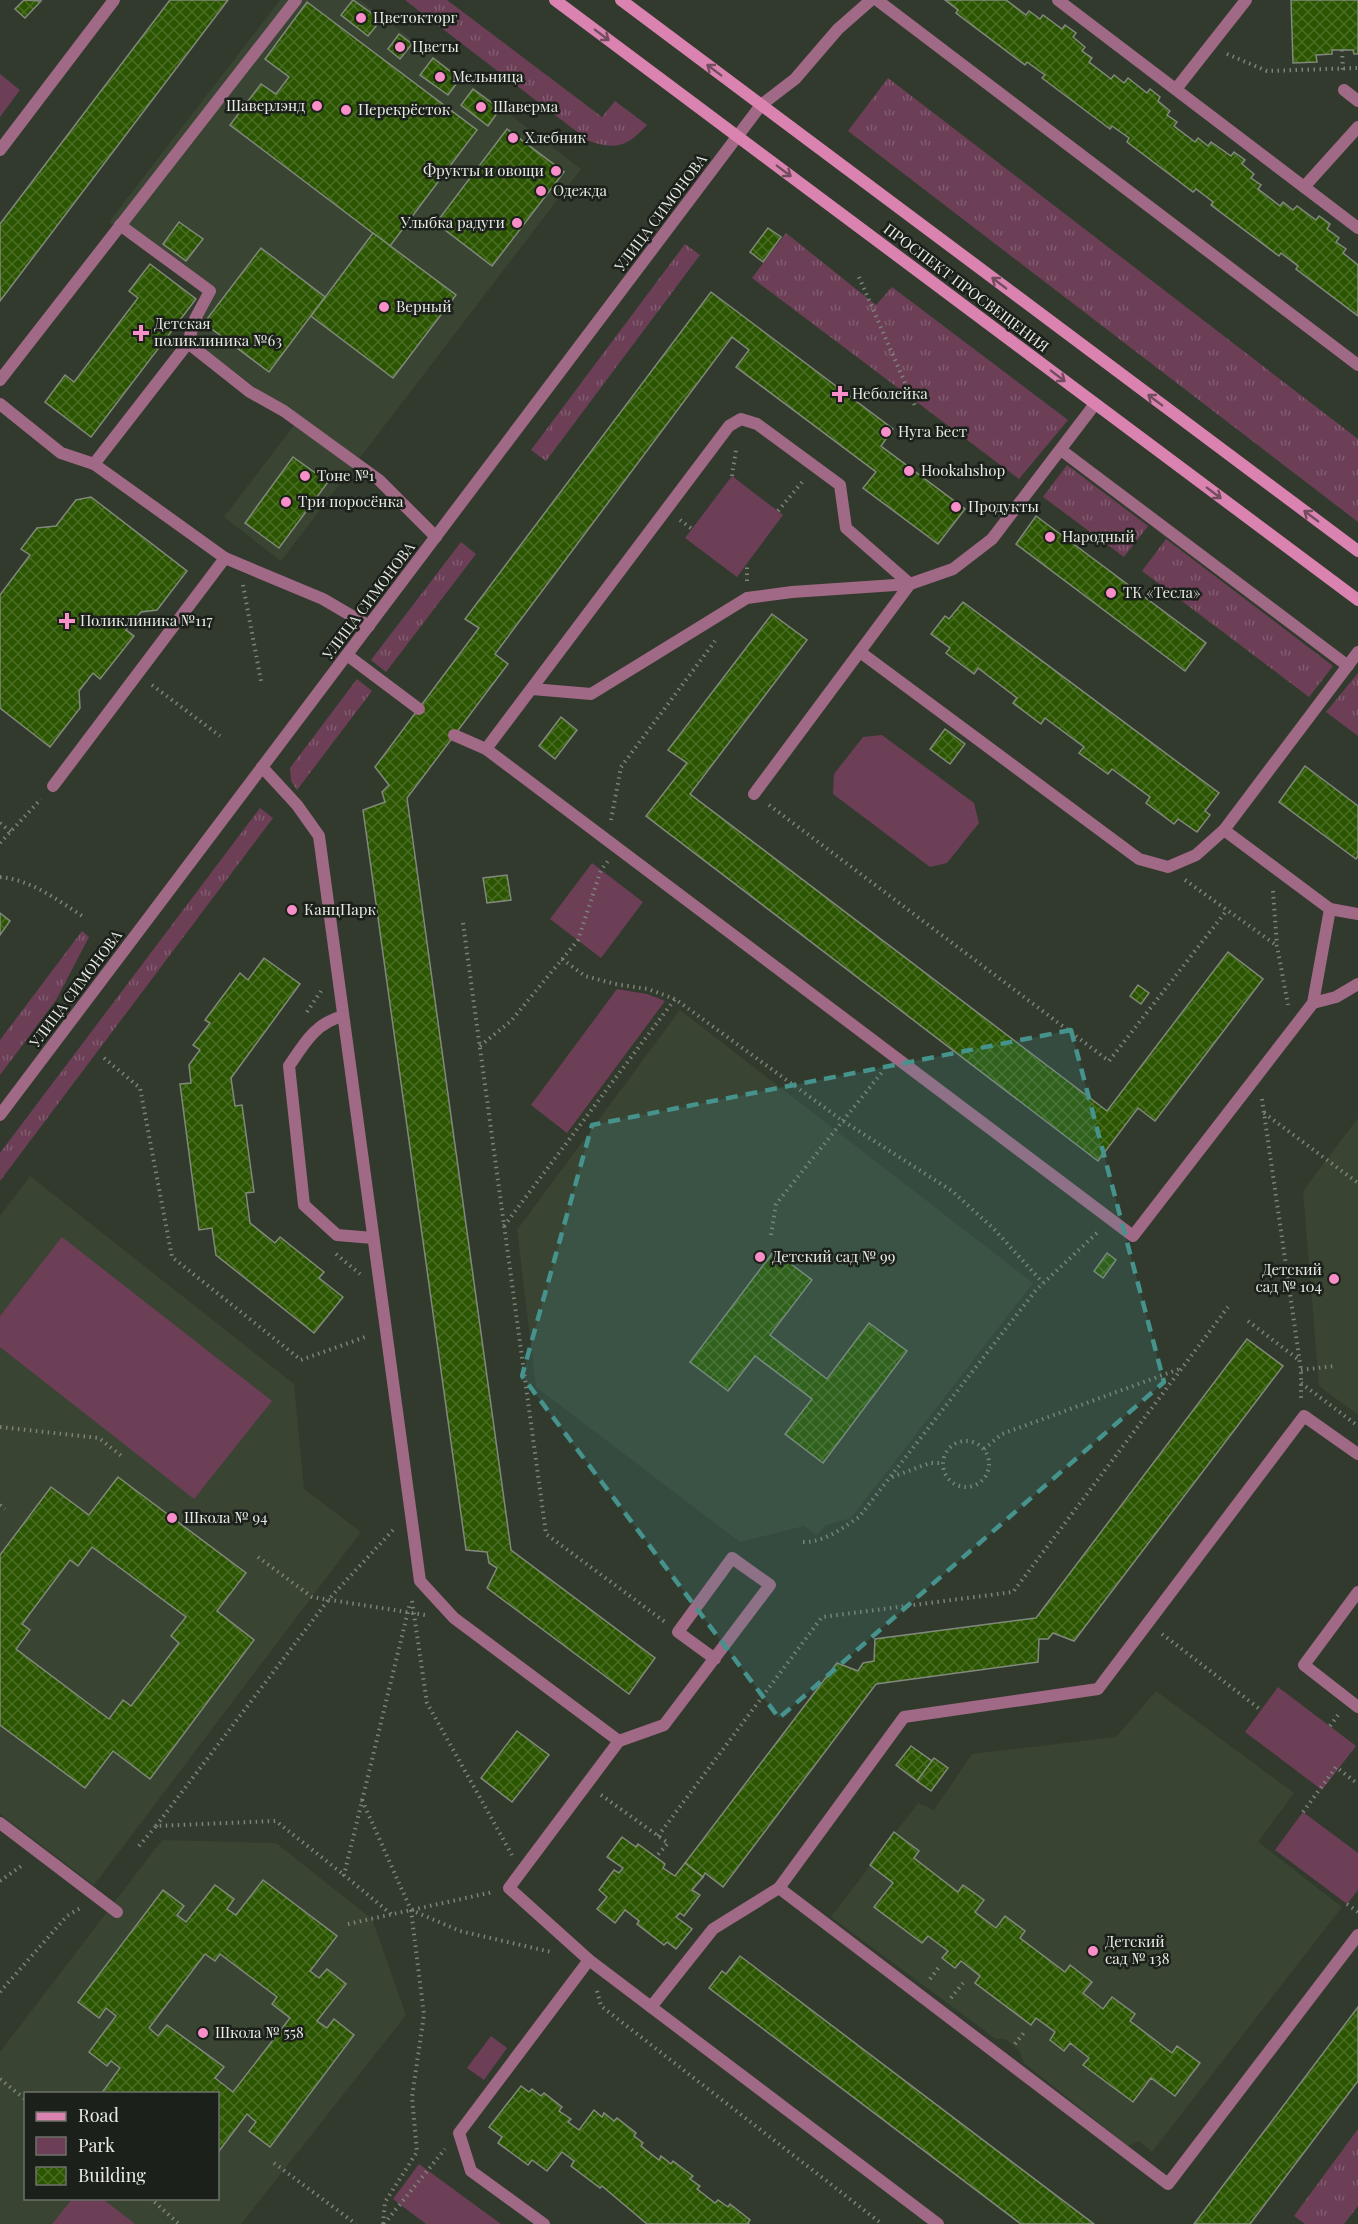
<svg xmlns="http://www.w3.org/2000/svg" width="1358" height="2224" font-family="'Playfair Display',serif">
  <defs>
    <pattern id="grass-tufts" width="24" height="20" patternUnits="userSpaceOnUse" patternTransform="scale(1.5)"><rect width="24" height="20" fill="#6c3f57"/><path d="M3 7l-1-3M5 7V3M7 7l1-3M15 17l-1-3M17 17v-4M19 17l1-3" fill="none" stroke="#815b6f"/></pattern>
    <pattern id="building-cross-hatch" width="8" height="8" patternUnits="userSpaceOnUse" patternTransform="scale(1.5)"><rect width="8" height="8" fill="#2b5500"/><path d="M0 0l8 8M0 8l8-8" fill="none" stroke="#4a6e25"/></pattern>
  </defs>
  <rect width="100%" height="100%" fill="#323a2e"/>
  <g fill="#394433" fill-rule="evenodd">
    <polygon points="280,0 360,0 581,169 281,561 224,517 298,420 184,333 210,299 109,222"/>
    <polygon points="680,1010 1033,1283 851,1518 826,1525 817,1535 804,1526 740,1542 536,1387 517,1230"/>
    <polygon points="1358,1118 1358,1415 1319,1386 1303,1191"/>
    <polygon points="30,1176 294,1384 304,1489 361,1532 94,1885 0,1814 0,1216"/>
    <polygon points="1156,1691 1294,1793 1258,1842 1342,1907 1152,2152 1139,2141 1128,2146 1024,2063 1019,2050 1005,2039 996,2039 831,1917 918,1803 934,1810 972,1754 1116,1737"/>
    <path d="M 162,1840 L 276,1843 L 372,1919 L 406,2015 L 241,2224 L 0,2224 L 0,2052 ZM 26,2094 L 218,2094 L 218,2198 L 26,2198 Z"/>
  </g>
  <g fill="url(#grass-tufts)">
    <path d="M 405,0 L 447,0 L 602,117 L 615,101 L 647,125 C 627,147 616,150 589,141 Z"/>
    <polygon points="888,78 1358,439 1358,522 848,131"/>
    <polygon points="786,233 876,305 892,287 1068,420 1019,479 752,278"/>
    <polygon points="685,244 700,255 546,461 531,450"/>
    <polygon points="1067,465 1148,526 1124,557 1043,497"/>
    <polygon points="1166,539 1333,666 1309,697 1142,571"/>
    <polygon points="461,542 476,554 386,672 371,660"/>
    <polygon points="1358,673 1358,736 1326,712"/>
    <polygon points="357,679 372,691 297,790 291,781 290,768"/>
    <polygon points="260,808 273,818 0,1181 0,1153"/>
    <polygon points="82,931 89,937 56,1000 0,1075 0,1040"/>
    <polygon points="1358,2129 1358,2206 1344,2224 1305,2224 1294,2216"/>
  </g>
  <g fill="#6c3f57">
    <polygon points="0,74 20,90 0,117"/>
    <polygon points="732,476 783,515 737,577 685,538"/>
    <polygon points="882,735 974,803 979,823 947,863 930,867 833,794 834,774 863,737"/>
    <polygon points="592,863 643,902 601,958 550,919"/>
    <polygon points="617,989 647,994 665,1001 567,1133 531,1105"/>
    <polygon points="62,1237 272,1401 194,1499 0,1347 0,1316"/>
    <polygon points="1278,1687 1356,1746 1322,1790 1245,1732"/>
    <polygon points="1303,1812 1358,1853 1358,1890 1347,1904 1275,1850"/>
    <polygon points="491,2036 507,2048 484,2080 467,2068"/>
    <polygon points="419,2164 501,2224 426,2224 393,2199"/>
    <polygon points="73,2198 103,2199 135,2224 52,2224"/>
  </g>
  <g fill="url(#building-cross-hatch)" stroke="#81897c" stroke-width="1.5" fill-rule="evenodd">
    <polygon points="24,0 41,1 25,18 15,9"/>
    <polygon points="170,0 228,0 0,301 0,224"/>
    <polygon points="353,0 381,20 368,36 341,15"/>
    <polygon points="945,0 1006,0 1026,15 1029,11 1040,19 1043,15 1062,29 1065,25 1076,33 1073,37 1085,47 1082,51 1092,58 1089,62 1111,79 1114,75 1124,83 1128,78 1147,93 1150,89 1160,97 1158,101 1170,111 1167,115 1177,122 1174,126 1195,142 1198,138 1208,146 1211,142 1231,156 1234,152 1245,160 1242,164 1254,174 1251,178 1261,185 1258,189 1280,206 1283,202 1293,210 1297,206 1316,220 1319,216 1330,224 1327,229 1339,238 1336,242 1346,249 1343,253 1358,265 1358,316 1296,269 1298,266 1281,253 1279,256 1211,205 1213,202 1208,198 1196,189 1193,192 1127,142 1129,138 1112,126 1110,129 1042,78 1045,75 1027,62 1025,65 956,13 958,10"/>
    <polygon points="1291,0 1358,0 1358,54 1354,54 1353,50 1332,50 1332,54 1316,55 1317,62 1293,63"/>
    <polygon points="307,2 477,130 390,246 230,125 261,84 276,94 289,77 265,59"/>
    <polygon points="399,34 412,44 400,59 388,49"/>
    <polygon points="433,58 460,79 448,95 420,75"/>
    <polygon points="473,89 500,109 488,126 461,105"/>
    <polygon points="507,129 564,172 492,266 436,223"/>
    <polygon points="179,222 203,239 186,261 163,244"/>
    <polygon points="768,228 781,237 763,262 750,252"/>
    <polygon points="373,233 456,295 393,378 311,316"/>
    <polygon points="261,248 325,297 269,372 204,323"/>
    <polygon points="150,264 196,299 91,437 45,402 65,375 74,382 138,298 129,291"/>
    <polygon points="711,292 893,429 881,446 965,509 938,544 863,488 876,472 736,367 749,350 732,337 495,654 508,664 407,798 511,1550 655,1658 629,1694 487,1588 497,1568 489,1563 487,1552 466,1550 363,810 385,802 382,792 389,785 375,767 479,628 465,619"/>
    <polygon points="293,457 328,482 279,548 245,523"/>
    <polygon points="91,497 187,571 157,610 141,612 126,630 134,636 100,679 93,673 79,691 80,708 50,747 0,708 0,595 30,555 21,549 37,528 56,526 76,500"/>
    <polygon points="1036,516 1206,643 1185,671 1016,544"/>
    <polygon points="963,602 1219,793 1205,811 1210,815 1197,832 1178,819 1174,824 1146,803 1150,797 1112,769 1108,774 1079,753 1084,747 1045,718 1041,724 1013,703 1017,698 978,668 974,674 946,653 950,648 931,634 945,616 949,619"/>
    <polygon points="772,614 807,640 690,794 1107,1111 1228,952 1263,979 1155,1121 1138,1108 1098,1161 646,816 687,763 668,750"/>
    <polygon points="561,717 577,730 555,759 539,746"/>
    <polygon points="945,729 965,744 950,764 930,749"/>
    <polygon points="1305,766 1358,806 1358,856 1356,859 1279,802"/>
    <polygon points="507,875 511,900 487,903 483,878"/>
    <polygon points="0,913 10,921 0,935"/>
    <polygon points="264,958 300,984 231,1078 235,1106 242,1105 254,1192 246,1193 250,1223 275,1243 280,1237 324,1272 319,1278 343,1297 314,1333 216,1255 212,1228 199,1230 180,1084 191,1083 189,1065 200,1050 193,1045 210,1023 205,1020 240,973 248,980"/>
    <polygon points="1138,985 1149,993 1141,1004 1130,996"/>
    <polygon points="774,1251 812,1280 770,1335 827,1379 869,1323 907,1351 823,1463 785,1434 812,1399 755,1356 728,1391 690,1362"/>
    <polygon points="1107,1253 1116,1260 1103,1278 1094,1271"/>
    <polygon points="1247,1339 1283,1366 1074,1641 1053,1633 1048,1639 1039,1639 1038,1662 876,1684 723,1887 705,1873 703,1877 685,1863 837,1663 858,1671 863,1663 874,1661 875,1639 1036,1618"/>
    <path d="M 118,1477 L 246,1573 L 217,1611 L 254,1640 L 150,1779 L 113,1751 L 85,1788 L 0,1725 L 0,1555 L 51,1487 L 89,1515 ZM 92,1547 L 186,1617 L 171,1636 L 179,1643 L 131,1706 L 123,1700 L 109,1719 L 16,1649 L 30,1630 L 22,1624 L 70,1560 L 78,1566 Z"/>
    <polygon points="517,1731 549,1755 512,1802 481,1778"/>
    <polygon points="911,1746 932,1761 917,1781 896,1765"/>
    <polygon points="934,1758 948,1768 931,1791 917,1781"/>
    <polygon points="894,1832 919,1851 914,1858 958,1892 963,1885 984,1900 975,1912 996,1928 1005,1916 1025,1931 1020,1938 1065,1972 1070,1965 1092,1982 1083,1993 1103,2009 1112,1997 1135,2014 1130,2021 1172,2053 1177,2046 1200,2063 1175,2096 1151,2078 1133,2102 1083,2065 1089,2058 1070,2043 1064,2051 1050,2040 1055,2032 1036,2018 1031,2025 975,1983 980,1976 961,1961 955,1968 942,1958 948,1951 928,1936 922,1943 874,1907 893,1883 870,1865"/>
    <polygon points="622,1837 636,1847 638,1844 665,1864 663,1868 675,1876 685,1863 703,1877 692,1890 700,1895 684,1916 680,1913 676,1917 692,1929 676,1949 667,1942 664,1945 637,1924 639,1921 625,1910 615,1923 597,1909 607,1897 599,1890 614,1870 619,1873 623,1868 607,1857"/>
    <path d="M 263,1880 L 337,1936 L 310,1971 L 319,1978 L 327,1969 L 346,1984 L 317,2021 L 327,2028 L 334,2019 L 354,2035 L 270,2147 L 249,2131 L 256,2122 L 247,2114 L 219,2151 L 218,2149 L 218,2094 L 101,2094 L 120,2068 L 111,2061 L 107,2066 L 89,2052 L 116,2016 L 106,2008 L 99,2018 L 78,2002 L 163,1890 L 184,1906 L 177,1915 L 186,1922 L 215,1885 L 234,1899 L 227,1909 L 236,1915 ZM 205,1954 L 215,1961 L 220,1954 L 277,1997 L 272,2004 L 290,2018 L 233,2092 L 215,2078 L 224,2067 L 167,2025 L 158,2036 L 149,2028 Z"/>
    <polygon points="740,1956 1094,2224 1021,2224 709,1988 722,1971 726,1974"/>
    <polygon points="1358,2007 1358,2081 1250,2224 1194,2224"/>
    <polygon points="521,2086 529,2092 532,2089 541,2096 544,2093 562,2107 559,2111 571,2119 568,2122 579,2130 594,2110 602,2117 604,2113 614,2121 617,2118 636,2133 634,2136 643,2143 641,2146 659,2160 661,2156 671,2164 673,2161 693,2176 690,2179 700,2186 697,2189 715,2203 718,2200 728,2207 730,2204 750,2220 748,2223 749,2224 647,2224 602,2186 600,2188 571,2166 574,2161 562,2152 547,2171 532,2160 528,2165 498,2143 502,2137 489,2127"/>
  </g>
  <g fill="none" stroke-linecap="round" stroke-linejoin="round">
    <g stroke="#7c8379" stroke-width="4" stroke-dasharray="1.5 4.5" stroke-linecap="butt">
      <polyline points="1342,50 1343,71"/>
      <polyline points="1227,54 1267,71 1358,68"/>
      <polyline points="859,277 916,408"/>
      <polyline points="732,476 736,450"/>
      <polyline points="778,511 803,481"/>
      <polyline points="680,520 692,529"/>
      <polyline points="747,581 747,563"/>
      <polyline points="243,585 261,681"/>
      <polyline points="152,685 220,736"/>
      <polyline points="769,805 1109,1061 1227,910"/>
      <polyline points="611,820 621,767 715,641"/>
      <polyline points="0,823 11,832"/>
      <polyline points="0,843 41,799"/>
      <path d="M 0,877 C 32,880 57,900 84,917"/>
      <polyline points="1185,880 1276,945"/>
      <polyline points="1273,891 1277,946 1288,1005"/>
      <polyline points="463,923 546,1534 665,1622"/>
      <polyline points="562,959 585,976 615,984 648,989 675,999 843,1121 952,1191 994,1229 1043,1283"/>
      <polyline points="307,1012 321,991"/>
      <polyline points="480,1046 511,1021 578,940 601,870 608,861"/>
      <polyline points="104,1058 140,1088 172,1257 301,1360 368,1336"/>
      <polyline points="1262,1099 1301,1370 1301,1400"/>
      <polyline points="1264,1113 1358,1183"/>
      <polyline points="504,1226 675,999"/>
      <polyline points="771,1235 776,1204 883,1071"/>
      <polyline points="336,1254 360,1274"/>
      <polyline points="1248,1321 1299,1360"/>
      <polyline points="1301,1370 1334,1366"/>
      <polyline points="1301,1383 1358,1426"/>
      <polyline points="0,1427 99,1438 124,1458"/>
      <circle cx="966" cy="1464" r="23"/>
      <polyline points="984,1449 1002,1434 1182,1368"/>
      <polyline points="892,1477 930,1463 942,1463"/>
      <polyline points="0,1505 5,1509"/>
      <path d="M 803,1542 C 825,1542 841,1529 859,1517 L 1036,1290 L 1099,1231"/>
      <polyline points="258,1557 312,1597 425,1615"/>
      <polyline points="412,1601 427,1703 512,1855"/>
      <polyline points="1162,1634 1261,1710"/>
      <polyline points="1330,1726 1338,1715"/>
      <polyline points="601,1795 668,1843 656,1857"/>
      <polyline points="362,1800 411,1910 460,1931 551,1952"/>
      <polyline points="1303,1812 1336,1767 1358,1784"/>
      <polyline points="156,1826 329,1599 394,1529"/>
      <polyline points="658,1836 822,1617 1013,1592 1228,1307"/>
      <polyline points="139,1846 156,1826 276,1821 344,1875"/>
      <polyline points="0,1881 24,1864"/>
      <polyline points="1347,1904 1358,1912"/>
      <polyline points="391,1914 344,1875 410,1603"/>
      <polyline points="348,1924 493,1892"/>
      <polyline points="930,1979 940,1966"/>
      <polyline points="597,1991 601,2006 882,2224"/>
      <polyline points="0,1992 67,1916 82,1907"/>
      <polyline points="951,1998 963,1983"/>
      <polyline points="1015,2044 1026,2030"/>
      <polyline points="0,2079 26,2100"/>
      <polyline points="274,2163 356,2224"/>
      <polyline points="150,2198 179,2224"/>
      <polyline points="383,2224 385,2202 417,2152 412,2097 424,2015 411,1910"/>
      <polyline points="384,2224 445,2149"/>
    </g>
    <g stroke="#a06985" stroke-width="12">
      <polyline points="877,0 1358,365"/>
      <polyline points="1058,0 1358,228"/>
      <polyline points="1176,89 1246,0"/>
      <polyline points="1344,90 1358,101"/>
      <polyline points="761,105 795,79 838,29 871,0"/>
      <polyline points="0,150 114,0"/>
      <polyline points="1304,187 1358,127"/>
      <polyline points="188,343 250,392 284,411 379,480 436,537"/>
      <polyline points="0,380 296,0"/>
      <polyline points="0,404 61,453 94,464 225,558 323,599 369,626"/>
      <polyline points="1095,404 992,539 953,569 910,584 846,528 840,485 757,424 741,419 729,426 486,749 1133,1236 1313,1003 1330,909"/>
      <polyline points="1061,450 1348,666"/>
      <polyline points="94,464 188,343 195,319 210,291 120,225"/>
      <polyline points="860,652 1139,859 1168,867 1196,855 1224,830"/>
      <polyline points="1358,652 1224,830 1330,909 1358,914"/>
      <polyline points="347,655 419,709"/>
      <polyline points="532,689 591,694 747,598 792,592 910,584"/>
      <polyline points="454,735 486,749"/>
      <polyline points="262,767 297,805 319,836 420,1581 454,1618 619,1741 509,1888 589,1960 938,2224"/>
      <polyline points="53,786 225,558"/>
      <polyline points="754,794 910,584"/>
      <polyline points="1313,1003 1336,997 1358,984"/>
      <path d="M 343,1016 C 315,1023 304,1044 289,1066 L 304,1205 L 337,1235 L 373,1238"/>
      <polyline points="1358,1592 1304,1665 1358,1707"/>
      <polyline points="619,1741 664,1725 770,1585 732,1558 678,1632 715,1659"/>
      <polyline points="0,1823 117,1912"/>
      <polyline points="779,1888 1168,2184 1358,1935"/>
      <polyline points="651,2007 713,1929 779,1888 904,1717 1098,1689 1304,1416 1358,1454"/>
      <polyline points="544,2224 471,2171 459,2133 589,1960"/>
    </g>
    <polyline stroke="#a06985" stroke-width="12" points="0,1115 761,105"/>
    <g stroke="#da83b1" stroke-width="12">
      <polyline points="555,0 1358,600"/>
      <polyline points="621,0 1358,551"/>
    </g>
  </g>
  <defs><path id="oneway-shaft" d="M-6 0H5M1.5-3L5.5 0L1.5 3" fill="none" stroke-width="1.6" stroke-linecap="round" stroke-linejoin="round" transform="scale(1.5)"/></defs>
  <g stroke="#714d5e">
    <use href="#oneway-shaft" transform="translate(602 35) rotate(37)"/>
    <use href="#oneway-shaft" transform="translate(714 70) rotate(-143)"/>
    <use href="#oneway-shaft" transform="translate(784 171) rotate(37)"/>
    <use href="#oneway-shaft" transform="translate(999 283) rotate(-143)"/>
    <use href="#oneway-shaft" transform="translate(1058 376) rotate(37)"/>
    <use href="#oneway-shaft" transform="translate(1155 400) rotate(-143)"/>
    <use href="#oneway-shaft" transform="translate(1214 493) rotate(37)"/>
    <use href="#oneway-shaft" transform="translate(1311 516) rotate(-143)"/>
  </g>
  <path fill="#45938c" fill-opacity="0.2" stroke="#45938c" stroke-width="4.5" stroke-dasharray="12 8" stroke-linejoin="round" d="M 1071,1030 L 1164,1382 L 779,1718 L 522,1376 L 592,1125 Z"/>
  <g fill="#f98fc8" stroke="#1c201a" stroke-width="2">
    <circle cx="361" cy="18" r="6"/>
    <circle cx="400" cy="47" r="6"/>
    <circle cx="440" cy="77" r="6"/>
    <circle cx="317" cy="106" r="6"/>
    <circle cx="481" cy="107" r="6"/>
    <circle cx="346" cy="110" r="6"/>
    <circle cx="513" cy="138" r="6"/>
    <circle cx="556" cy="171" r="6"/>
    <circle cx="541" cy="191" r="6"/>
    <circle cx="517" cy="223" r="6"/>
    <circle cx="384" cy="307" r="6"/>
    <path d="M138 324h6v6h6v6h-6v6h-6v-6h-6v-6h6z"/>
    <path d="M837 385h6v6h6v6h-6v6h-6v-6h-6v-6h6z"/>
    <circle cx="886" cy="432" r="6"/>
    <circle cx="909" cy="471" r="6"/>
    <circle cx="305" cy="476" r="6"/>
    <circle cx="286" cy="502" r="6"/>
    <circle cx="956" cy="507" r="6"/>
    <circle cx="1050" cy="537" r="6"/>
    <circle cx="1111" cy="593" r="6"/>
    <path d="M64 612h6v6h6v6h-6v6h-6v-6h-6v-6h6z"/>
    <circle cx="292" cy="910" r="6"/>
    <circle cx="760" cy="1257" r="6"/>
    <circle cx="1334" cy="1279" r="6"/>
    <circle cx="172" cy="1518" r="6"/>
    <circle cx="1093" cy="1951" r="6"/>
    <circle cx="203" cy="2033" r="6"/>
  </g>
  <g text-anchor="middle" stroke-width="5" stroke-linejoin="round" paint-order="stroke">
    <g font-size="15" fill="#e7ebe4" stroke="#1c201a" text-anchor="start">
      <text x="373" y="23">Цветокторг</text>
      <text x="412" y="52">Цветы</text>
      <text x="452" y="82">Мельница</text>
      <text x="305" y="111" text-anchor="end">Шаверлэнд</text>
      <text x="493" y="112">Шаверма</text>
      <text x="358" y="115">Перекрёсток</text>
      <text x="525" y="143">Хлебник</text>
      <text x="544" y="176" text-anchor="end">Фрукты и овощи</text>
      <text x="553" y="196">Одежда</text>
      <text x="505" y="228" text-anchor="end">Улыбка радуги</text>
      <text x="396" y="312">Верный</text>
      <text x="154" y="329">Детская<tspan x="154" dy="17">поликлиника №63</tspan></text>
      <text x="852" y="399">Неболейка</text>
      <text x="898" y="437">Нуга Бест</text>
      <text x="921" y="476">Hookahshop</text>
      <text x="317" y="481">Тоне №1</text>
      <text x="298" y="507">Три поросёнка</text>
      <text x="968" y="512">Продукты</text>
      <text x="1062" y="542">Народный</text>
      <text x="1123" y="598">ТК «Тесла»</text>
      <text x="80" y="626">Поликлиника №117</text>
      <text x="304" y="915">КанцПарк</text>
      <text x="772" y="1262">Детский сад № 99</text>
      <text x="1322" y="1275" text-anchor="end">Детский<tspan x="1322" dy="17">сад № 104</tspan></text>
      <text x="184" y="1523">Школа № 94</text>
      <text x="1105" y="1947">Детский<tspan x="1105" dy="17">сад № 138</tspan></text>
      <text x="215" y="2038">Школа № 558</text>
    </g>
    <g font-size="15" fill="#e7ebe4" stroke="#1c201a">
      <text transform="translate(661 213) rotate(-53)" y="5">УЛИЦА СИМОНОВА</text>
      <text transform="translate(966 288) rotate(37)" y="5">ПРОСПЕКТ ПРОСВЕЩЕНИЯ</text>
      <text transform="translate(369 601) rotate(-53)" y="5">УЛИЦА СИМОНОВА</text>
      <text transform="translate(76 989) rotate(-53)" y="5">УЛИЦА СИМОНОВА</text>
    </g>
  </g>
  <rect x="24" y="2092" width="195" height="108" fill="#1c201a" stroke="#6d716b" stroke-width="1.5"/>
  <rect x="36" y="2112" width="30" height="9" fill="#da83b1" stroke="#6d716b" stroke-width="1.5"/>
  <text x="78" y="2122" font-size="18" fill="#e7ebe4">Road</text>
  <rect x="36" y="2137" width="30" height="18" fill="#6c3f57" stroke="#6d716b" stroke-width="1.5"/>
  <text x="78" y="2152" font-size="18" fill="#e7ebe4">Park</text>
  <rect x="36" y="2167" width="30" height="18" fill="url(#building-cross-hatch)" stroke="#6d716b" stroke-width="1.5"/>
  <text x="78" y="2182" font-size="18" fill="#e7ebe4">Building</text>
</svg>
